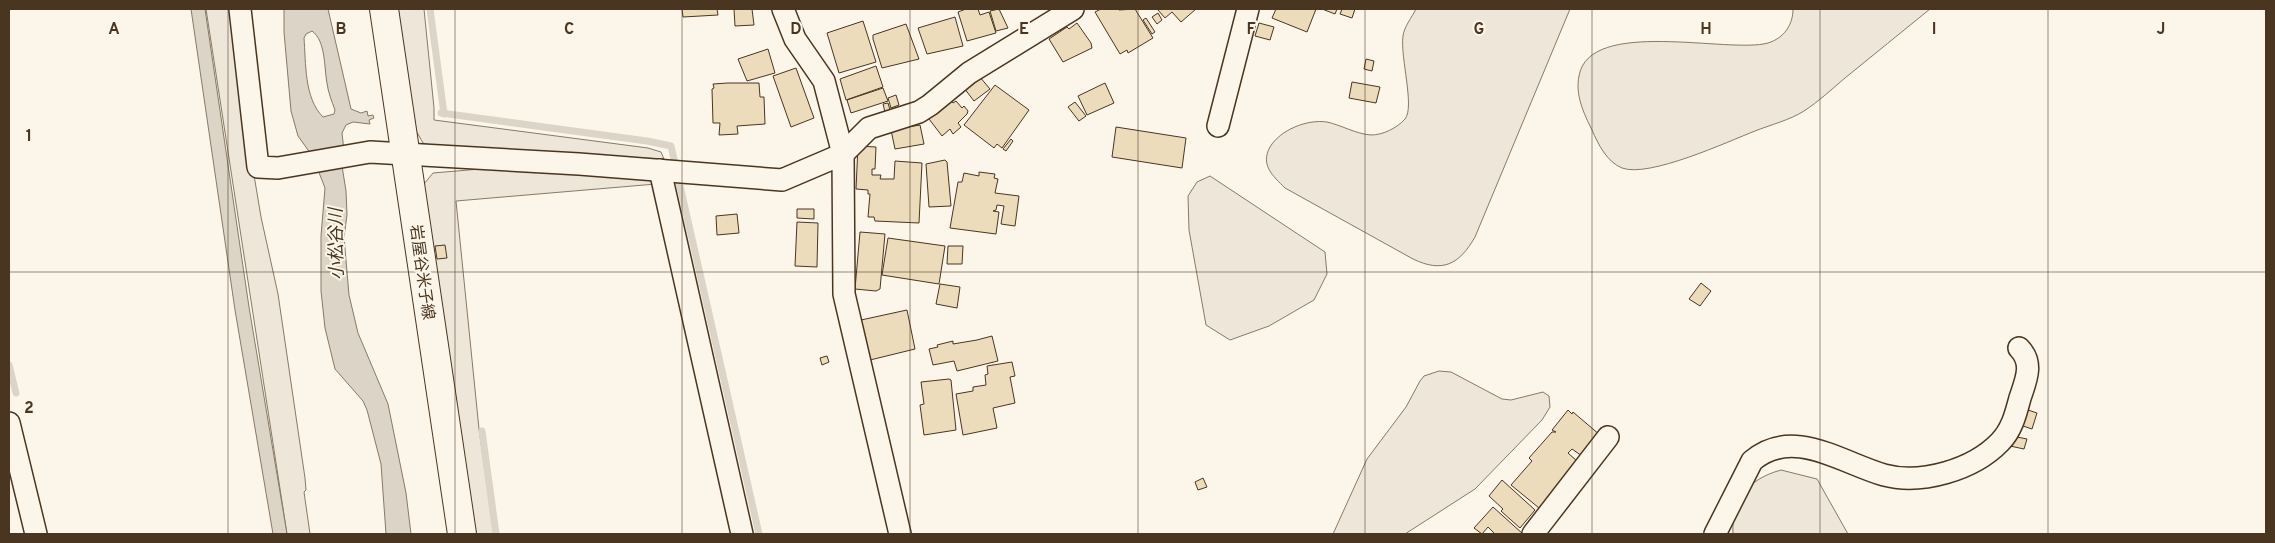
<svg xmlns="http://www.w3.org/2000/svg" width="2275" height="543" font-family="Overpass,'Noto Sans JP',sans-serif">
  <rect width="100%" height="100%" fill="#fbf6e9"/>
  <g fill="#ede6d9" stroke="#887966">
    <polygon points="206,9 237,9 251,157 261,217 278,294 305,478 306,490 304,492 310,534 287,534"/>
    <polygon points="397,9 424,9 434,108 434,120 648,148 661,152 664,159 442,149 423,143 414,127"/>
    <path d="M 1416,9 L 1570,9 L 1475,237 C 1459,265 1442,273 1413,259 L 1285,188 C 1273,176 1260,165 1270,147 C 1280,130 1307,119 1327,122 C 1341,125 1356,134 1371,135 C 1383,135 1397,128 1405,119 C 1415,107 1400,57 1403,36 C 1404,27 1412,17 1416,9 Z"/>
    <path d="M 1793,9 L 1930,9 C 1902,32 1873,55 1845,78 C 1832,89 1818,102 1804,111 C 1790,120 1770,125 1755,131 C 1727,142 1649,178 1622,168 C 1607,162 1598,144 1592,130 C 1584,114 1575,95 1579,76 C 1589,17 1729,54 1768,43 C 1784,38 1793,25 1793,9 Z"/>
    <polygon points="480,169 650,178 656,184 456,201 479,429 494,534 475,534 424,184 433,173"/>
    <polygon points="1210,176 1325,252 1327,274 1314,300 1269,326 1230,340 1206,325 1189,230 1188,196 1197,182"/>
    <polygon points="1439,371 1451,372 1502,399 1511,400 1543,392 1549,396 1550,407 1542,420 1475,489 1405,534 1333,534 1367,459 1406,407 1420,381 1424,376"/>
    <path d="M 1781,470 L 1817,479 L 1848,534 L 1733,534 C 1731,500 1748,479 1781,470 Z"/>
  </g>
  <g fill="#dcd4c6" stroke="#887966" fill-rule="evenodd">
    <polygon points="191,9 205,9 249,307 287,534 273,534 235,310"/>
    <path d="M 284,9 L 328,9 L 351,109 L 361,113 L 367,111 L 368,116 L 373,115 L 374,118 L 369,120 L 370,124 L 353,122 L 346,125 L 342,133 L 344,151 L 342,166 L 346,191 L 347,215 L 344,237 L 349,295 L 358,333 L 388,404 L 406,493 L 411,534 L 386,534 L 381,464 L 367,410 L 363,401 L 335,369 L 325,328 L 321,291 L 321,236 L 325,188 L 313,157 L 298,136 L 291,111 L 284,32 ZM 312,31 C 326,41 324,68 327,83 C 328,92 332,102 335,110 L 334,114 L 323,117 C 304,98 306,63 304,38 L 306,34 Z"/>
  </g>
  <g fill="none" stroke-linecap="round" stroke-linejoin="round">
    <g stroke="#dcd4c6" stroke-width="7">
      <polyline points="430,9 444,114"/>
      <polyline points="441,113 647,141 671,146 759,534"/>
      <polyline points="9,365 16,393"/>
      <polyline points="482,431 496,534"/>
    </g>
  </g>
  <g fill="#ecdcbc" stroke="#4a3520">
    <polygon points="682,9 717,9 718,15 683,17"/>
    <polygon points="734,9 752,9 754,25 735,26"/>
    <polygon points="966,9 978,9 980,15 989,12 996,33 967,41 958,12"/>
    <polygon points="999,9 1008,28 996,31 990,11"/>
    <polygon points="1101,9 1118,9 1119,10 1135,9 1153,38 1128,53 1127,50 1120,54 1095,12"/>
    <polygon points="1159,9 1196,9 1181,22 1172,12 1165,18 1158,10"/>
    <polygon points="1276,9 1316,9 1307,32 1272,18"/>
    <polygon points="1322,9 1337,9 1335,14"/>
    <polygon points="1342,9 1355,9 1352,18 1340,14"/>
    <polygon points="1158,13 1162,20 1157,24 1152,17"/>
    <polygon points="955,17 963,46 927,54 918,28"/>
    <polygon points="1146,18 1155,32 1152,34 1143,20"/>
    <polygon points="863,21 876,62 839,73 827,33"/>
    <polygon points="1077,23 1091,43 1092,48 1063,62 1049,39 1067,27 1069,29"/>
    <polygon points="1259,23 1274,27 1270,40 1255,36"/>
    <polygon points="906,24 919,59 882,68 873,39 873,35"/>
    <polygon points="768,49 775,73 747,81 738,59"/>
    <polygon points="1366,59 1374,61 1372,71 1364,69"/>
    <polygon points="876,66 883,87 846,100 840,79"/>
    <polygon points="796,68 814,118 791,127 773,76"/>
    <polygon points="979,76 990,89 974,101 964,88"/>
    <polygon points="1352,82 1380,87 1376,103 1349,98"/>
    <polygon points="728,83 759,83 760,97 764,97 765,124 737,126 738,134 719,135 720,123 713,123 712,89 714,88 713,84"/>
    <polygon points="1105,83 1114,103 1087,115 1078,96"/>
    <polygon points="995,85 1029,110 1002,148 997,144 994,148 964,125"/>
    <polygon points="883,88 888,101 851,113 847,100"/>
    <polygon points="896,95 899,105 891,108 888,98"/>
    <polygon points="950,99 953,103 956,101 962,108 964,106 968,111 967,114 958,123 961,127 953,134 950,129 942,136 929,119"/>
    <polygon points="1075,102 1086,116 1079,121 1068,107"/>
    <polygon points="888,103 890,110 885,112 883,104"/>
    <polygon points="920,125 924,144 895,149 891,130"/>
    <polygon points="1116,127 1186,138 1182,168 1112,157"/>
    <polygon points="1011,139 1013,141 1006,151 1003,149"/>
    <polygon points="858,146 876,147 875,169 872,169 872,175 881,175 880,179 894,179 895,161 922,163 919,223 875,221 874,217 868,217 870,194 868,194 868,190 856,189"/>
    <polygon points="945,160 947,162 951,206 929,207 926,164"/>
    <polygon points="979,172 995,174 994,178 998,179 995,193 1019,196 1015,226 1001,224 1004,206 997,205 996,210 993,211 999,212 996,234 950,228 958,182 962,182 964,173 979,176"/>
    <polygon points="797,209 814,209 814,219 797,218"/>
    <polygon points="737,214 739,233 717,235 716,216"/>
    <polygon points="797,222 818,223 817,267 795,266"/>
    <polygon points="860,232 885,234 880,289 876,291 855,289"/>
    <polygon points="888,238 945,246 939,284 882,275"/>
    <polygon points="445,245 447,258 437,259 435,246"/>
    <polygon points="948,246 963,246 962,264 947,264"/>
    <polygon points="1701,283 1711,291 1700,306 1689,299"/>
    <polygon points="940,284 960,287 957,308 936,304"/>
    <polygon points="907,310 915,349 870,360 861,320"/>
    <polygon points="992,336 998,361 957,371 954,361 933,365 929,349 938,347 937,345 953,341 953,344 977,340"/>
    <polygon points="827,356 829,362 822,365 820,358"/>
    <polygon points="1012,362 1015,376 1010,377 1015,403 993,408 997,428 963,435 956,394 973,391 973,387 986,385 985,375 988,374 987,366"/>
    <polygon points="949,379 951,380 956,430 924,435 920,405 924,404 921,382"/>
    <polygon points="2022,408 2037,413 2032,429 2017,424"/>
    <polygon points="1568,410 1572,414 1573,412 1600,435 1582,456 1572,449 1568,453 1577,461 1539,508 1511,485 1532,461 1529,458 1552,432 1556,432 1552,430"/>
    <polygon points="2012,436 2027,439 2024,449 2010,446"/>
    <polygon points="1203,478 1207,487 1198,490 1195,482"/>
    <polygon points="1502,480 1535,510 1520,528 1501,511 1503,509 1489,496"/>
    <polygon points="1493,507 1523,534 1495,534 1488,527 1482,534 1474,528"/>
  </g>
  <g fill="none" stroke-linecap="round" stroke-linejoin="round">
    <defs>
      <g id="street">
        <polyline points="240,9 258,167 278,168 370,152 579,164 782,180 843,154 869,128 919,112 930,105 969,73 1073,9"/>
        <polyline points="783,9 795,39 824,81 843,154 844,294 900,534"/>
        <polyline points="1218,126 1248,9"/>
        <polyline points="660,170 742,534"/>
        <polyline points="9,423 36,534"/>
        <polyline points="1533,534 1608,437"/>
        <path d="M 1715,534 L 1752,461 C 1792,426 1842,463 1884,475 C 1921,485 1973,470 2000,442 C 2012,430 2016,413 2020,398 C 2026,380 2034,363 2019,348"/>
      </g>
      <polyline id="secondary" points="384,9 462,534"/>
    </defs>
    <use href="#street" stroke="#4a3520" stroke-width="24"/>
    <use href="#secondary" stroke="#4a3520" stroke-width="30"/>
    <use href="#street" stroke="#fbf6e9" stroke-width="21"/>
    <use href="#secondary" stroke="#fbf6e9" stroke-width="28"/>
  </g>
  <path fill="none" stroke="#4a3520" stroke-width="1" stroke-opacity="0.55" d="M 228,9 L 228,534M 455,9 L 455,534M 682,9 L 682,534M 910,9 L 910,534M 1138,9 L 1138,534M 1365,9 L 1365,534M 1592,9 L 1592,534M 1820,9 L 1820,534M 2048,9 L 2048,534M 9,272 L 2266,272"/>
  <g text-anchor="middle" stroke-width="4" stroke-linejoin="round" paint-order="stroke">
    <g font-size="16" fill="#4a3520" stroke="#fbf6e9">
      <text transform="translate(423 272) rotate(82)" y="6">岩屋谷米子線</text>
    </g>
    <g font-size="18" font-style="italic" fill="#4a3520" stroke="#fbf6e9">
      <text transform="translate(336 244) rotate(-91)" y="6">小松谷川</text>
    </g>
  </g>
  <g font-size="16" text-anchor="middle" font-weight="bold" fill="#4a3520" stroke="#fbf6e9" stroke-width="4" stroke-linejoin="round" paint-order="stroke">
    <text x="114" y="34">A</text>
    <text x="341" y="34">B</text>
    <text x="569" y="34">C</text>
    <text x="796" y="34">D</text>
    <text x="1024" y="34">E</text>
    <text x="1251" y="34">F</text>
    <text x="1479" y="34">G</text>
    <text x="1706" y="34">H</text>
    <text x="1934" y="34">I</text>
    <text x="2161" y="34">J</text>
    <text x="29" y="141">1</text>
    <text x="29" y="413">2</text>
  </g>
  <rect width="2275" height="543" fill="none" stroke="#4a3520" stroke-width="20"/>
</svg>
